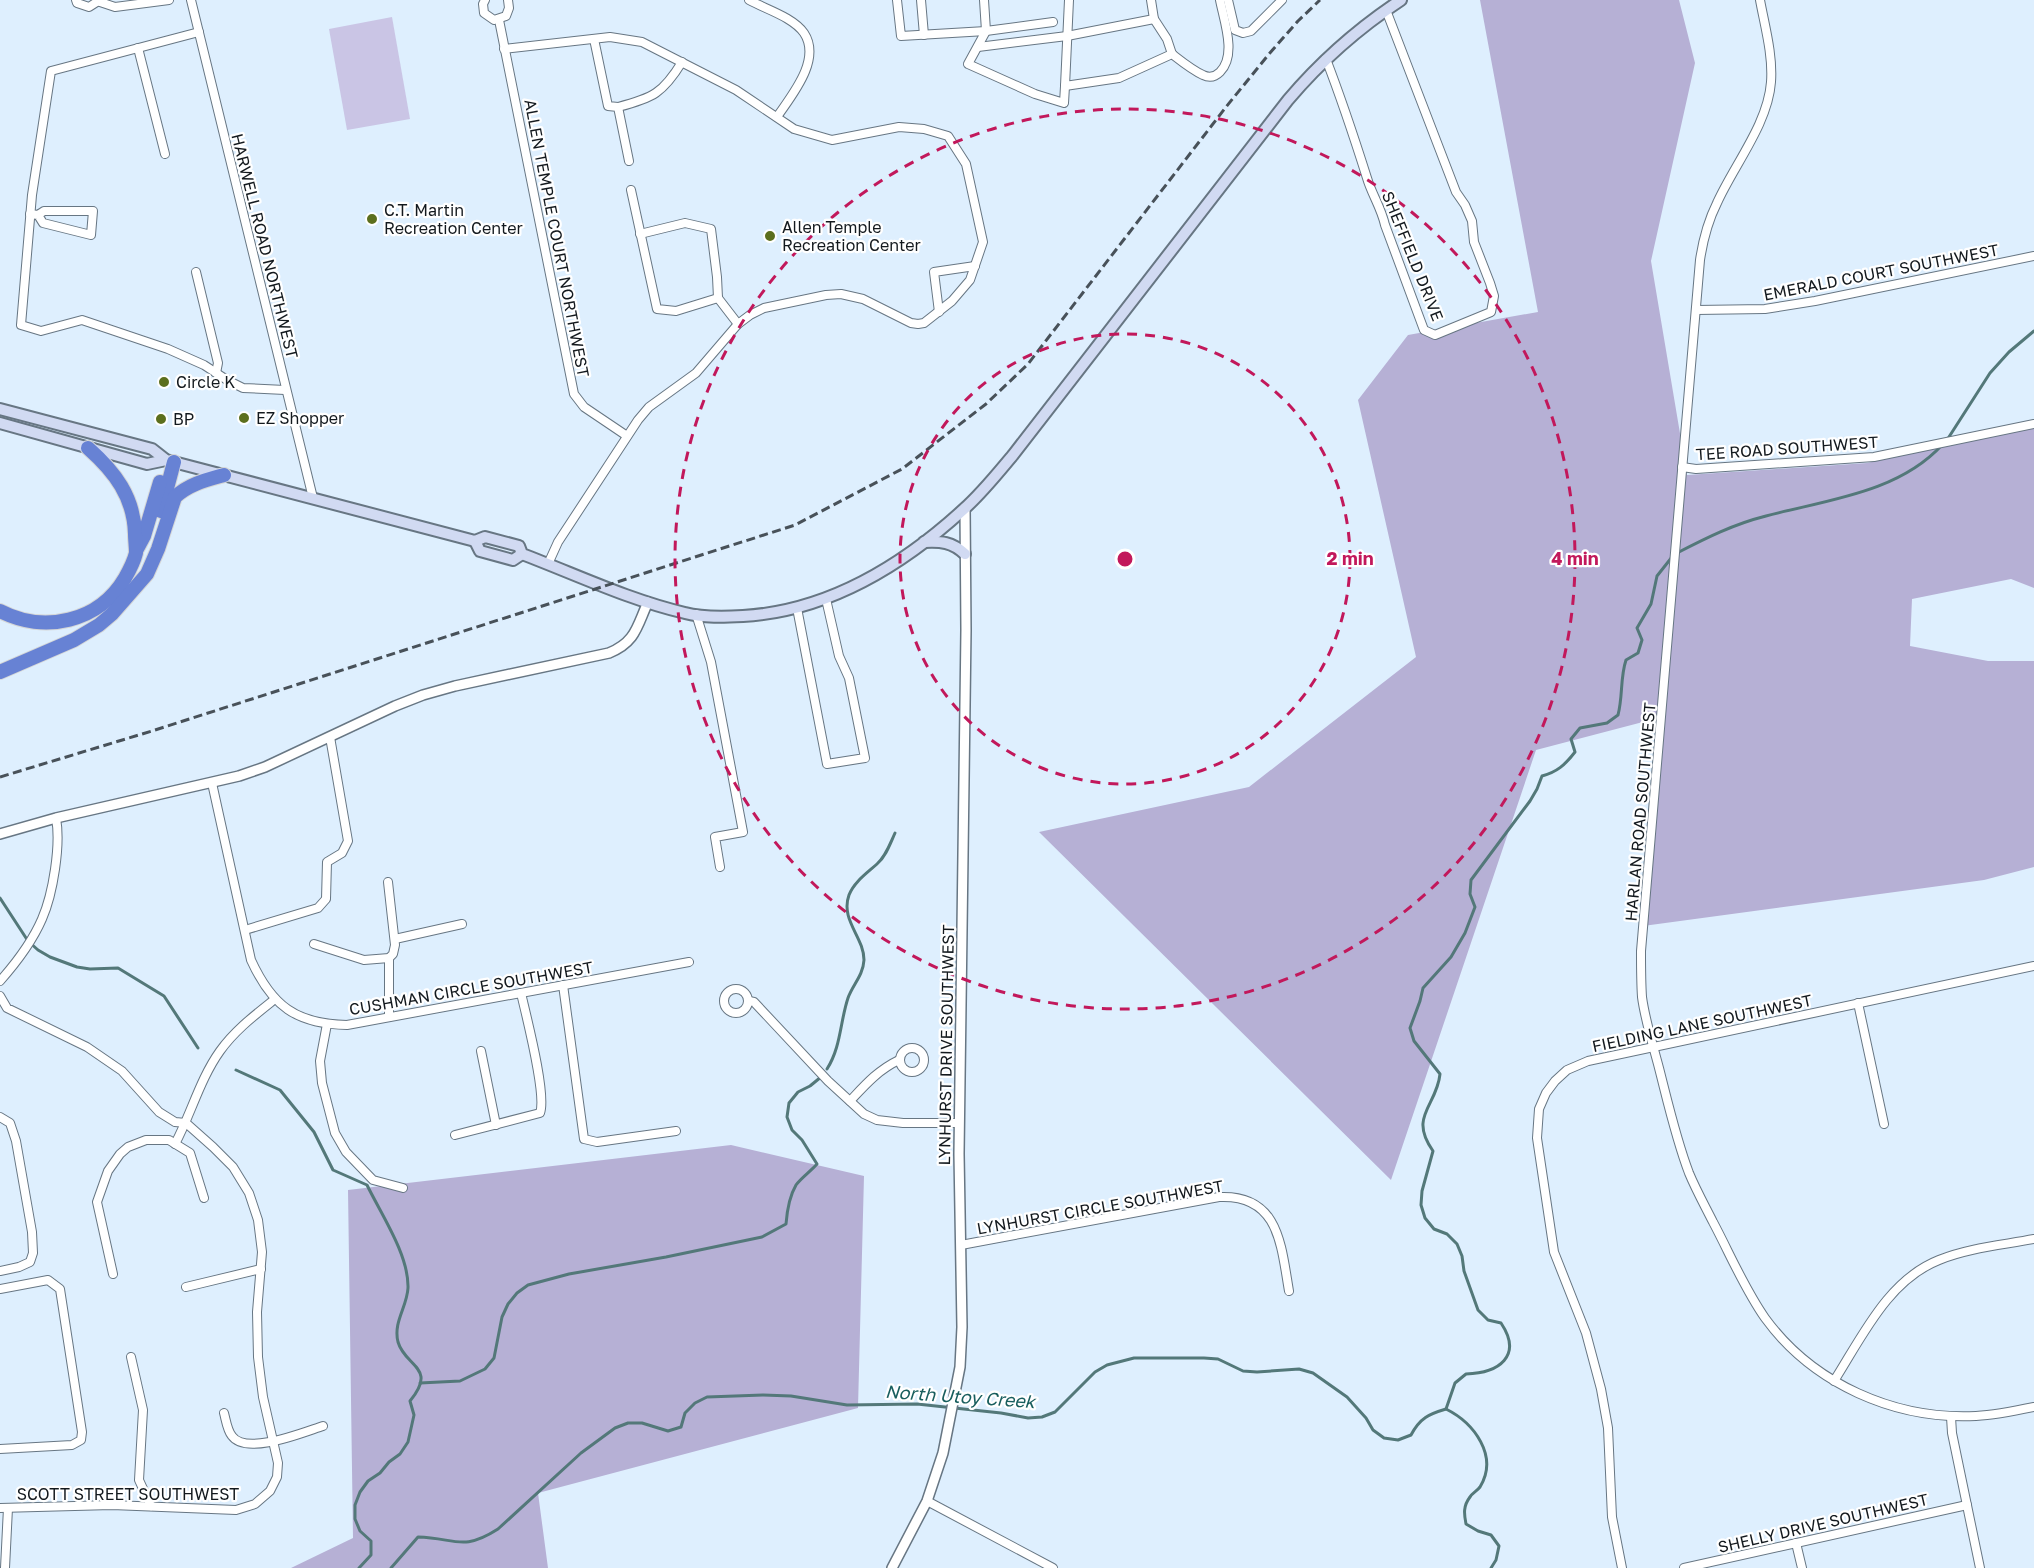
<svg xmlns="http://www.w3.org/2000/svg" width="2034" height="1568" font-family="'Golos Text',sans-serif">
  <rect width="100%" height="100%" fill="#deeffe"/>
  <polygon fill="#cac5e5" points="392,17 410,119 347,130 329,29"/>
  <g fill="#b6b0d5">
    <polygon points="1480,0 1679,0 1695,63 1651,261 1687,475 1867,463 2034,427 2034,588 2011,579 1912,599 1910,646 1988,661 2034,661 2034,867 1984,880 1643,926 1662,717 1536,750 1391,1180 1039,832 1249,787 1416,657 1358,400 1408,335 1538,312"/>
    <polygon points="731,1145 864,1176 858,1408 538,1493 548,1568 291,1568 353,1538 348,1190"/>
  </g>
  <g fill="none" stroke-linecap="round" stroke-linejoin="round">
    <g stroke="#537879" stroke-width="3">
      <polyline points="1947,440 1990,373 2009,352 2034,331"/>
      <path d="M 1677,553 C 1706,538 1734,524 1766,516 C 1826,500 1898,493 1942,445"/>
      <polyline points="0,898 28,941 38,950 50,957 77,967 90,969 118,968 164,996 198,1048"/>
      <path d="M 827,1069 C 841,1047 840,1022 848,998 C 853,984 863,976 864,960 C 864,937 840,920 849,895 C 854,882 867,873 877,864 C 886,856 890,844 895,833"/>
      <path d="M 236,1070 L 280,1090 L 314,1132 L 333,1170 L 367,1185 C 381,1214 409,1255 408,1288 C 407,1307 393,1322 398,1342 C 405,1367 438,1367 410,1401 L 414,1415 L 408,1442 L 400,1454 L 389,1462 L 380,1473 L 368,1481 L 360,1492 L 355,1505 L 355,1519 L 360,1531 L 371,1541 L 371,1555 L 359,1568"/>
      <path d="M 420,1383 L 460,1381 L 485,1369 L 494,1358 L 502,1317 L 508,1304 L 517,1293 L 528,1285 L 569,1274 L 666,1257 L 762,1237 L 786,1224 C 787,1211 789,1197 796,1185 C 801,1178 811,1171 817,1164 L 802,1140 L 792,1130 L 787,1117 L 789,1103 L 798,1092 L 810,1086 L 821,1077"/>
      <path d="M 1446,1409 L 1455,1383 L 1466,1374 C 1499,1373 1523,1356 1501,1323 L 1488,1320 L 1478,1310 L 1464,1271 L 1462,1256 L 1457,1244 L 1447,1234 L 1434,1229 L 1425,1218 L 1421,1205 L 1422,1191 L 1433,1151 C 1408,1116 1437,1106 1440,1074 L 1414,1041 L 1410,1028 L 1420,1001 L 1423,988 L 1451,957 L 1465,933 L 1475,907 L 1470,894 L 1471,880 L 1530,801 L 1537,789 L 1542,776 C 1557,772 1565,765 1575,752 L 1571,739 L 1580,728 L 1607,723 L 1618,715 C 1623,696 1620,678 1626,660 L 1638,653 L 1642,640 L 1637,628 L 1651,604 L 1657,576 L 1672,557"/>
      <path d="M 391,1568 L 418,1537 C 456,1538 462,1552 498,1529 L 581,1453 L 615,1428 L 628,1423 L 642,1423 L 668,1431 L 681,1427 L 685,1413 L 695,1403 L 707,1397 L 763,1395 L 791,1396 L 847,1405 L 917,1404 L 1001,1413 L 1028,1418 L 1042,1417 L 1055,1412 L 1095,1372 L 1107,1365 L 1134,1358 L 1204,1358 L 1218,1359 L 1243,1371 L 1257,1372 L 1299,1369 L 1313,1373 L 1347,1397 L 1366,1418 L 1373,1430 L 1384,1438 L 1398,1440 L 1411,1435 C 1420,1418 1429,1414 1446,1409 C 1474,1423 1499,1456 1480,1487 C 1477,1491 1472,1493 1470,1497 C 1463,1506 1464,1514 1466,1524 L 1478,1531 L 1491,1535 L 1499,1546 L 1496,1560 L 1491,1568"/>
    </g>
    <defs>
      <g id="minor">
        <polyline points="76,0 77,3 89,7 100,0"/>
        <polyline points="191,0 313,498"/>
        <polyline points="485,0 483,4 484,13 494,20 506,16 509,8 508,0"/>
        <path d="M 749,0 C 765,9 793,17 804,33 C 822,60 791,96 777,117"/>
        <polyline points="897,0 901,36 986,31 1053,22"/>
        <polyline points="921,0 924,35"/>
        <polyline points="984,0 986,31 968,64 1035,94 1064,103 1065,86"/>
        <path d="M 1069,0 L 1065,86 L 1119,78 L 1172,54 C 1181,61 1192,70 1203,75 C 1209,78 1215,77 1220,72 C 1237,55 1224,21 1220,0"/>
        <polyline points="1151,0 1154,19 1167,39 1172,54"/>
        <polyline points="1228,0 1235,30 1243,33 1251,31 1282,0"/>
        <path d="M 1760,0 C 1765,27 1773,55 1771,82 C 1768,124 1734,165 1717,203 C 1708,221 1703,240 1700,260 L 1641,951 C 1641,966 1641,982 1642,997 C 1645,1020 1653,1045 1659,1068 C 1668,1103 1676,1139 1689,1173 C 1696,1190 1705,1206 1713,1222 C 1730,1254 1744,1288 1765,1318 C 1813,1384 1895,1420 1976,1416 C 1995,1415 2015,1411 2034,1407"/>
        <polyline points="100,2 115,7 169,0"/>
        <polyline points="499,20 574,394 584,407 627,436"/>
        <polyline points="199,32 51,71 32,195 21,325 41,331 82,320 168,349 204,365 227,380 243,388 285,390"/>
        <polyline points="594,39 608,106 618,107 629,161"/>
        <polyline points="978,47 1067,36 1154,19"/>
        <polyline points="138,48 165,154"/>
        <polyline points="504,49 610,37 642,42 736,90 794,129 832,140 899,127 924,129 948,136 966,164 983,242 970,280 952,301 924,323 918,324 911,323 863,299 841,294 826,295 764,308 750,315 738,324 696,373 649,407 638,420 558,542 548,564"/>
        <path d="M 1326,59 C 1341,98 1354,137 1367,178 C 1372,195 1381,207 1385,225 L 1424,330 L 1435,335 L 1491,312 L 1494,296 L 1490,283 L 1474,242 L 1472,221 L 1465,205 L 1456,192 L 1386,10"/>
        <path d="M 618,107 C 653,98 663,93 682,62"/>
        <polyline points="631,190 657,309 676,311 718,298"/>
        <polyline points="30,214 38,215 44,211 93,211 91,235 43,223 38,215"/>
        <polyline points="640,234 685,223 711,229 717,277 718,298"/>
        <polyline points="196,272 218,363 216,373"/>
        <polyline points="718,298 738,324"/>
        <polyline points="1696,310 1765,309 1815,301 2034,256"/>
        <polyline points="939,312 934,272 975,266"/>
        <polyline points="1682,467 1696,469 1874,457 2034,424"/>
        <polyline points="797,608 827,764 865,758 849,678 839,656 826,599"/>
        <polyline points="696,614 711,662 743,832 715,837 720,867"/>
        <path d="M 212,783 L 251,960 C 272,1006 296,1024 347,1025 L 689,962"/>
        <polyline points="245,930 318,908 326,899 327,862 342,853 348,841 330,737"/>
        <polyline points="395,939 462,924"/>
        <polyline points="314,944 364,960 389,958 393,954 395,945 388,882"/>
        <polyline points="389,958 389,1017"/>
        <path d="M 0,981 C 16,963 32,942 42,919 C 53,894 61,845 56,818"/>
        <polyline points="563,985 584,1139 597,1142 676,1131"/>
        <circle cx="736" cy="1001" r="12"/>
        <polyline points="0,996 7,1008 87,1047 122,1071 159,1112 175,1122 186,1123 213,1147 233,1167 249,1193 258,1220 262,1252 257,1312 258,1357 263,1397 278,1463 277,1477 270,1491 255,1504 236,1510 112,1505 0,1508"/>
        <polyline points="749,1001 754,1002 828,1081 864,1114 877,1120 903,1123 959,1123"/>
        <polyline points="1858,1003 1884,1124"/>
        <polyline points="327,1024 320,1061 322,1083 335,1133 346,1152 373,1180 403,1188"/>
        <circle cx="912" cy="1060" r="12"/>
        <polyline points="481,1051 496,1125"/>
        <path d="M 850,1101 C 865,1085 878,1070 899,1060"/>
        <polyline points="0,1117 10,1123 16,1141 32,1232 33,1253 30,1262 19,1267 0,1271"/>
        <path d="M 455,1135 L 540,1113 C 547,1095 526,1015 521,993"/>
        <path d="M 175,1144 C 191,1114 200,1079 220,1051 C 235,1030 255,1015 275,999"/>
        <path d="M 961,1245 L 1219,1197 C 1279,1194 1281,1245 1289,1291"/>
        <polyline points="113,1274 97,1202 108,1171 120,1154 128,1147 146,1140 169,1140 190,1153 204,1198"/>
        <polyline points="186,1287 261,1269"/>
        <polyline points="0,1289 48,1280 60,1289 82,1432 81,1440 72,1445 0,1449"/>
        <polyline points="131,1357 143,1410 139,1480 151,1506"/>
        <path d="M 1834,1381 C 1862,1337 1888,1280 1939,1260 C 1968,1248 2003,1245 2034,1239"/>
        <path d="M 224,1413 C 226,1420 227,1430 232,1436 C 246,1456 304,1432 323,1426"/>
        <polyline points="1951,1417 1952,1433 1980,1568"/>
        <polyline points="927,1501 1053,1568"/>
        <polyline points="1796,1543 1802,1568"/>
        <polyline points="5,1568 8,1508"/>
        <polyline points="1622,1568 1612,1517 1608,1428 1601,1389 1586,1333 1554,1252 1537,1138 1539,1109 1546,1093 1555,1081 1567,1070 1588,1061 2034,966"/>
        <polyline points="1684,1568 1967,1505"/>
      </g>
      <g id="tertiary">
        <path d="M 0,834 L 56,818 L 239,776 L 265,767 L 395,706 L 423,695 L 455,686 L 609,653 C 636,642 637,626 648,602"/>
        <polyline points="892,1568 927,1501 943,1453 960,1367 962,1327 959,1154 966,630 965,508"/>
      </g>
      <g id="secondary">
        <path d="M 0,409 L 152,449 L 166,460 L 475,541 L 485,537 L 519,546 L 522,554 C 575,574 629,600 685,613 C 703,618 725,617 743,616 C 828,611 903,565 964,509 C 982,493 997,474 1013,455 L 1288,100 C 1321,61 1357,29 1401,0"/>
        <polyline points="0,423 147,464 166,460"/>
        <polyline points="475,541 480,551 513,560 522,554"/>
        <path d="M 924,542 C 941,541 952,542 965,554"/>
      </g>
      <g id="motorway">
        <polyline points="161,511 174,462"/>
        <polyline points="137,549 144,536 160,482"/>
        <path d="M 0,611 C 44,634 99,622 125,578 C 129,571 134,561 136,553 C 136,547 135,540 135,534 C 134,497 115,472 88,448"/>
        <path d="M 0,672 L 74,640 L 99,625 L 112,614 L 147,574 L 158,549 L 175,497 C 189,484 206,480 224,475"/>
      </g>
    </defs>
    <use href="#minor" stroke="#677683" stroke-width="10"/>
    <use href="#tertiary" stroke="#677683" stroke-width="12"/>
    <use href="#secondary" stroke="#677683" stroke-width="14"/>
    <use href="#motorway" stroke="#d5d6d6" stroke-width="16"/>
    <use href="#minor" stroke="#fff" stroke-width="8"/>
    <use href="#tertiary" stroke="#fff" stroke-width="9"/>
    <use href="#secondary" stroke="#d1daf2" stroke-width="10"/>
    <use href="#motorway" stroke="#6782d4" stroke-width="14"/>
    <polyline stroke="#485159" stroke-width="3" stroke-dasharray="9 4.5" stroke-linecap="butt" points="0,777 152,731 795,525 902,469 986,404 1028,364 1226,107 1269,54 1298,21 1320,0"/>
  </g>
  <g fill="none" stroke="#c2185b" stroke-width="3" stroke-dasharray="10 8">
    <circle cx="1125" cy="559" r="225"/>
    <circle cx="1125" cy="559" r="450"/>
  </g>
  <g fill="#5c6f1d" stroke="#fff" stroke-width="2">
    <circle cx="372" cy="219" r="6"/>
    <circle cx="770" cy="236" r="6"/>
    <circle cx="164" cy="382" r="6"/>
    <circle cx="244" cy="418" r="6"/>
    <circle cx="161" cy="419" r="6"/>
  </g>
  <g text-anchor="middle" stroke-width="4.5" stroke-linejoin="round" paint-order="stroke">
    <g font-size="16" fill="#13191e" stroke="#fff" text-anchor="start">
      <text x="384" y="216">C.T. Martin<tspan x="384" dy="18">Recreation Center</tspan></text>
      <text x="782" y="233">Allen Temple<tspan x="782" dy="18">Recreation Center</tspan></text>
      <text x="176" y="388">Circle K</text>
      <text x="256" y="424">EZ Shopper</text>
      <text x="173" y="425">BP</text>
    </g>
    <g font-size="16" fill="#13191e" stroke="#fff">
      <text transform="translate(557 238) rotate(79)" y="6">ALLEN TEMPLE COURT NORTHWEST</text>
      <text transform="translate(265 246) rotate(76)" y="6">HARWELL ROAD NORTHWEST</text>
      <text transform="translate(1413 256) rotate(68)" y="6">SHEFFIELD DRIVE</text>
      <text transform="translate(1881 272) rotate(-11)" y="6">EMERALD COURT SOUTHWEST</text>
      <text transform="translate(1787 448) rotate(-4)" y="6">TEE ROAD SOUTHWEST</text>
      <text transform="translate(1640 812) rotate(-85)" y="6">HARLAN ROAD SOUTHWEST</text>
      <text transform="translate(471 988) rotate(-10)" y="6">CUSHMAN CIRCLE SOUTHWEST</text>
      <text transform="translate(1702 1023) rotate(-12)" y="6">FIELDING LANE SOUTHWEST</text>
      <text transform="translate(946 1045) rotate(-89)" y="6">LYNHURST DRIVE SOUTHWEST</text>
      <text transform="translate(1100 1207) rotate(-10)" y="6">LYNHURST CIRCLE SOUTHWEST</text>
      <text x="128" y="1500">SCOTT STREET SOUTHWEST</text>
      <text transform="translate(1823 1523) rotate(-13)" y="6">SHELLY DRIVE SOUTHWEST</text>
    </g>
    <g font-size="18" font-style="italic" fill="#185e5e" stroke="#fff">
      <text transform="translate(960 1397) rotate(4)" y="6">North Utoy Creek</text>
    </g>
  </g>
  <circle cx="1125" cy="559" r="9" fill="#c2185b" stroke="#fff" stroke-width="3"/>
  <g font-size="18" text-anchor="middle" font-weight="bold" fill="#c2185b" stroke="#fff" stroke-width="4.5" stroke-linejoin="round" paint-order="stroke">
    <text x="1350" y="565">2 min</text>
    <text x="1575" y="565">4 min</text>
  </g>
</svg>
